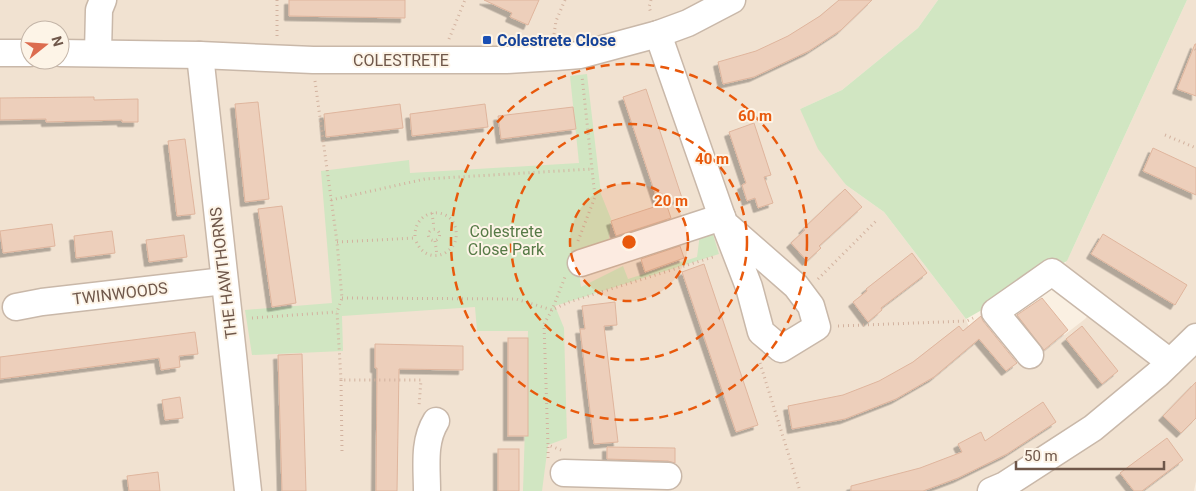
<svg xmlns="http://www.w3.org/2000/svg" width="1196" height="491" font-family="Roboto,sans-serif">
  <defs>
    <filter id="shadow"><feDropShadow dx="-4.5" dy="4.5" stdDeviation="0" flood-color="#0004"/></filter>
  </defs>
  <rect width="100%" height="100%" fill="#faf0e2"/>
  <path fill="#f1e2d1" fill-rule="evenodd" d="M 0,0 L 938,0 L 918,28 L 842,90 L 800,109 L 846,185 L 884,212 L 966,319 L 969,327 L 1007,371 L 1019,361 L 1028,363 L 1085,319 L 1103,298 L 1063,268 L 1073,248 L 1187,0 L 1196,0 L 1196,481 L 1194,491 L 0,491 ZM 30,30 L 60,30 L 60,60 L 30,60 Z"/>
  <g fill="#d1e6c2">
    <polygon points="938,0 1187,0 1067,261 966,319 884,212 846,185 818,149 800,109 842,90 918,28"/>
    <polygon points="587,74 601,194 611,219 608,247 577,258 581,287 623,266 628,279 697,257 700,234 712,231 719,254 555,306 564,328 567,438 548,445 542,491 523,491 528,331 477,331 475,307 342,316 343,351 252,355 245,310 332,303 321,171 409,160 410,173 579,163 570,76"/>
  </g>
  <g fill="#edcfbb" stroke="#dfb59d" filter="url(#shadow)">
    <polygon points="289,0 405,0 405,18 289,16"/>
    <polygon points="484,0 539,0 528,25 510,17 512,13"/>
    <polygon points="839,0 872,0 841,30 809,51 754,77 723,84 718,62 756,51 788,36 820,16"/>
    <polygon points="1195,44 1196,44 1196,96 1177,89"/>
    <polygon points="646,89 682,198 659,205 623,97"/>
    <polygon points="94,97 94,100 138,99 138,122 122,122 122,120 46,122 46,119 0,120 0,98"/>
    <polygon points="258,102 269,199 245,202 235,104"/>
    <polygon points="400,104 403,128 326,137 324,114"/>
    <polygon points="485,104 488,127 412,136 410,114"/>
    <polygon points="573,107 576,129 501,139 498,116"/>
    <polygon points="754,123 771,175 764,177 773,203 758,208 755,198 747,201 742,185 746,183 729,132"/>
    <polygon points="185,139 195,214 177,216 168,141"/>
    <polygon points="1153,148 1196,168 1196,195 1143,171"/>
    <polygon points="845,189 862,207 819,246 821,248 807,261 791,243 805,230 803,229"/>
    <polygon points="666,203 671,218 616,236 611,221"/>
    <polygon points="282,206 296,303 272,307 258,209"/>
    <polygon points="52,224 55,246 3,253 0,231"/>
    <polygon points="112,231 115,253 76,258 74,236"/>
    <polygon points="1103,234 1187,285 1175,305 1091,254"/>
    <polygon points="184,235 187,257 149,262 146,240"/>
    <polygon points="680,246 684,258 645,272 641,259"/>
    <polygon points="912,253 927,273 881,308 882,310 868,322 853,302 867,291 866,289"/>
    <polygon points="704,264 758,425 736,432 682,272"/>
    <polygon points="1042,298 1068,330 1044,350 1017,315"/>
    <polygon points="615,302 617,325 604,326 618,442 594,444 580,329 585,329 582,306"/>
    <polygon points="981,316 983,321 1017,363 1006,371 979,339 934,377 896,399 845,419 792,429 788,406 843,395 879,381 913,362 959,326 963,331"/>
    <polygon points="1082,326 1118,371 1102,384 1066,339"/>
    <polygon points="195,332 198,354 179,356 180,367 161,370 159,358 0,379 0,357"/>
    <rect x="508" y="338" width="20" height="98"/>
    <polygon points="375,344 463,346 463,370 399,369 397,491 376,491 377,368 375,368"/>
    <polygon points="302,354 306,491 282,491 278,355"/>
    <polygon points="1196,382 1196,418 1181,433 1163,416"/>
    <polygon points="180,397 183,418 165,420 162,400"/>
    <polygon points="1043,402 1056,422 1007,454 958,478 923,491 851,491 851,486 920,468 962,452 958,444 981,432 985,441"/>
    <polygon points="1167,438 1183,460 1142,491 1134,491 1120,473"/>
    <polygon points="607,447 675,448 675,463 668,461 607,459"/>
    <rect x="498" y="449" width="21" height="42"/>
    <polygon points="158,472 160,491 129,491 127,476"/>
  </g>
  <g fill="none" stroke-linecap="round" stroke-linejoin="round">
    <defs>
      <g id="minor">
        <polyline points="658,34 722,217 749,287 761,332 781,349 817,327 811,306 796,286 725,224"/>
        <polyline points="0,53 30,53"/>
        <polyline points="60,53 200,55 313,60 507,60 556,57 580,55 658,34 688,23 732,0"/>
        <polyline points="98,53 99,10 103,0"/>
        <polyline points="200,55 248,491"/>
        <polyline points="581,263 722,217"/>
        <polyline points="16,307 42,302 224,281"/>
        <polyline points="1030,355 995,312 1052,272 1170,362"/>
        <polyline points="564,473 668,476"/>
        <path d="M 427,491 C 427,467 423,442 436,421"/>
        <polyline points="991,491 1005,485 1093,428 1158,374 1196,337"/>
      </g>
    </defs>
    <use href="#minor" stroke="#c9b8a9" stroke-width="29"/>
    <g stroke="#d2b29f" stroke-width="3" stroke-dasharray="1 4" stroke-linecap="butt">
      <polyline points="277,0 277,36"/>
      <polyline points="651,0 649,7 651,13"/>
      <polyline points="554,34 556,21 565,0"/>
      <polyline points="449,39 465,0"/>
      <polyline points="1195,49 1196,50"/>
      <polyline points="315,81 337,242 342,298 337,312 341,380 421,380 419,406"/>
      <polyline points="1165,135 1196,148"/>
      <polyline points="331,200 425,179 592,169"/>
      <polyline points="432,213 434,228"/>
      <circle cx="434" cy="235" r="5.5"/>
      <polyline points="435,241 437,255"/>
      <polyline points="578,241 595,197 582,76"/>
      <path d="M 337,242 L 415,238 C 413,204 460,205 456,238 C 455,245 451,249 445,253 C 431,260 419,252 415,238"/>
      <polyline points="818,279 876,221"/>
      <polyline points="342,298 516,299 552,310 569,302 713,257"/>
      <polyline points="252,318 337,312"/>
      <polyline points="838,326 967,321 973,318"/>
      <polyline points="760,363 800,491"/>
      <polyline points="341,380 342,452"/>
      <polyline points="561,450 548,445 544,324 552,310 565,277"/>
      <polyline points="548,458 548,445"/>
    </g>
    <use href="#minor" stroke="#fff" stroke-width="26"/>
  </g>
  <circle cx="629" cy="242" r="59" fill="#e8590c" fill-opacity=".12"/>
  <g fill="none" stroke="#e8590c" stroke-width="2.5" stroke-dasharray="9 6">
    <circle cx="629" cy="242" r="59"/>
    <circle cx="629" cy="242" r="118"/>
    <circle cx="629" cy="242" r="178"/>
  </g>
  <rect fill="#1a4fb4" stroke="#fdf4e7" stroke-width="2" x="482" y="35" width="10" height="10" rx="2.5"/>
  <g text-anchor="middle" stroke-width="4" stroke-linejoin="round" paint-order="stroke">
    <g font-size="16" font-weight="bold" fill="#164399" stroke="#fdf4e7" text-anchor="start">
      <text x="497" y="46">Colestrete Close</text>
    </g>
    <g font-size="16" fill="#6f574a" stroke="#fdf4e7">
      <text x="401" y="66">COLESTRETE</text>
      <text transform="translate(223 273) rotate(-97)" y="6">THE HAWTHORNS</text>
      <text transform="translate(120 293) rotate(-7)" y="6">TWINWOODS</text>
    </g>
    <g font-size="16" fill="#567a46" stroke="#fdf4e7">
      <text x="506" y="237">Colestrete<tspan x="506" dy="18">Close Park</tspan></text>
    </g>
  </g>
  <circle cx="629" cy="242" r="8" fill="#e8590c" stroke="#fdf4e7" stroke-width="2.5"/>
  <g font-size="15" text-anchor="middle" font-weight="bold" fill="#e8590c" stroke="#fdf4e7" stroke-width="4" stroke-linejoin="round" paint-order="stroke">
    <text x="755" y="121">60 m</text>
    <text x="712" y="164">40 m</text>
    <text x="671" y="206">20 m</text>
  </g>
  <g transform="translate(45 45) rotate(73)"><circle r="24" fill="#fdf4e7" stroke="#c4b5a8"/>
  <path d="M0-4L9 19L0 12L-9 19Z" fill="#dc6c4f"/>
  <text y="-8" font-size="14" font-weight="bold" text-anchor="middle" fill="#6f574a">N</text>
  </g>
  <path d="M1016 461v8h148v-8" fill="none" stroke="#6f574a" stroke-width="2.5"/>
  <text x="1024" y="461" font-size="15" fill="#6f574a" stroke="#fdf4e7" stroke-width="4" paint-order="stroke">50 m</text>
</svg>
